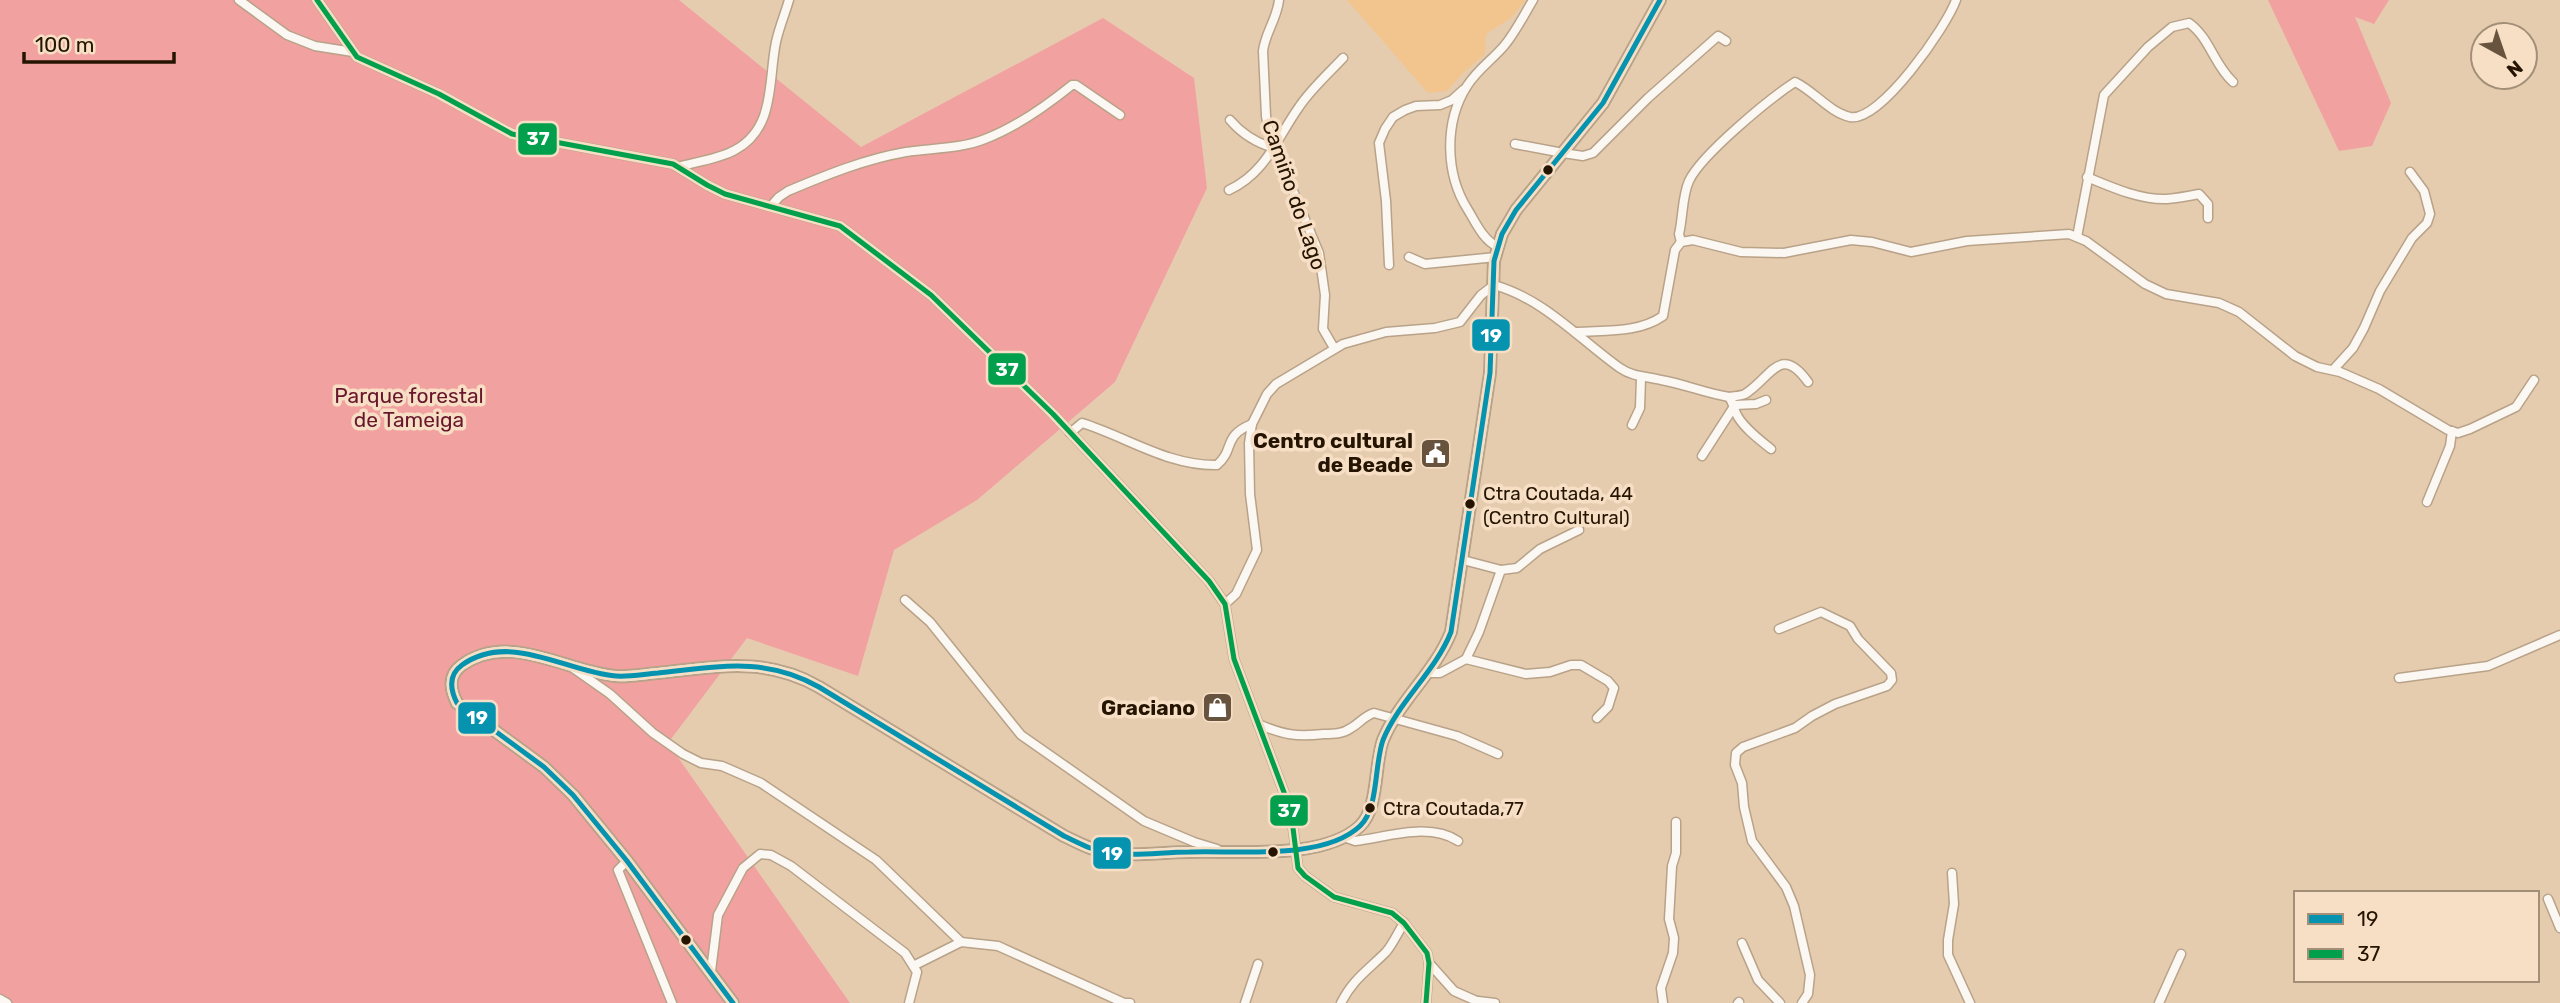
<svg xmlns="http://www.w3.org/2000/svg" width="2560" height="1003" font-family="Rubik,sans-serif">
  <rect width="100%" height="100%" fill="#e6ccaf"/>
  <polygon fill="#f3c58e" points="1347,0 1526,0 1511,18 1486,34 1485,54 1464,72 1447,91 1428,93"/>
  <g fill="#f2a1a1">
    <polygon points="0,0 679,0 861,147 1103,18 1194,78 1207,188 1115,382 977,500 894,550 858,676 747,638 668,743 850,1003 0,1003"/>
    <polygon points="2268,0 2389,0 2374,24 2355,17 2391,103 2372,146 2339,151"/>
  </g>
  <g fill="none" stroke-linecap="round" stroke-linejoin="round">
    <defs>
      <g id="street">
        <polyline points="239,0 287,35 315,46 353,52"/>
        <polyline points="317,0 357,57 439,94 512,134 673,164 707,185 725,194 840,226 931,295 1053,414 1209,581 1225,604 1234,659 1285,795 1293,828 1298,868 1305,876 1334,897 1392,913 1404,923 1427,953 1429,963 1426,1003"/>
        <path d="M 1279,0 C 1277,19 1265,33 1263,51 L 1266,116 L 1269,133 L 1319,253 L 1325,295 L 1323,329 L 1334,348"/>
        <path d="M 1230,120 C 1242,134 1256,143 1274,148"/>
        <polyline points="1515,144 1563,153 1583,156 1593,153 1648,98 1718,36 1726,41"/>
        <path d="M 677,167 C 696,162 719,159 735,150 C 776,128 768,80 776,42 C 779,28 785,14 789,0"/>
        <path d="M 2087,177 C 2111,187 2140,200 2167,199 C 2178,198 2189,196 2199,194 L 2208,204 L 2208,218"/>
        <path d="M 1229,190 C 1266,173 1277,138 1299,107 C 1311,89 1328,74 1343,58"/>
        <path d="M 771,206 L 779,197 L 788,191 C 826,175 865,159 906,152 C 932,148 960,149 985,139 C 1017,127 1046,106 1072,85 L 1076,85 L 1120,115"/>
        <path d="M 2077,237 L 2104,95 L 2148,47 L 2172,27 L 2189,23 C 2210,38 2214,65 2233,82"/>
        <path d="M 1681,242 L 1679,234 C 1683,218 1682,196 1689,181 C 1701,155 1769,99 1795,82 C 1814,91 1829,112 1850,117 C 1880,123 1947,26 1956,0"/>
        <path d="M 1498,247 C 1483,240 1476,223 1468,210 C 1445,174 1444,122 1467,86 C 1477,70 1492,60 1504,46 C 1515,33 1524,15 1533,0"/>
        <polyline points="1409,257 1425,264 1496,257"/>
        <polyline points="1389,265 1386,201 1379,143 1385,129 1393,117 1405,110 1416,106 1440,105 1452,100 1463,90"/>
        <path d="M 1577,332 C 1606,330 1639,333 1663,316 L 1675,250 L 1681,242 L 1693,240 L 1741,252 L 1784,253 L 1851,240 L 1872,242 L 1911,252 L 1967,241 L 2069,234 L 2086,241 L 2145,284 L 2166,294 L 2219,303 L 2239,312 L 2295,356 L 2317,367 L 2340,372 L 2379,389 L 2448,430 L 2458,433 L 2470,429 L 2516,407 L 2534,380"/>
        <polyline points="2333,370 2353,348 2364,328 2380,291 2412,238 2427,223 2430,214 2424,191 2410,172"/>
        <path d="M 1729,397 C 1734,396 1741,396 1745,394 C 1771,378 1780,343 1808,382"/>
        <polyline points="1632,425 1640,408 1641,378"/>
        <path d="M 1070,433 L 1082,423 C 1127,437 1168,466 1217,465 C 1235,450 1222,436 1252,424"/>
        <polyline points="1702,456 1735,405 1756,404 1766,400"/>
        <polyline points="2427,502 2450,446 2452,431"/>
        <polyline points="1463,560 1501,570"/>
        <polyline points="905,600 930,622 1021,735 1144,821 1194,842 1217,849"/>
        <path d="M 1225,604 L 1236,594 L 1257,550 L 1250,494 L 1249,443 L 1252,424 L 1267,394 L 1276,384 L 1343,344 L 1386,332 L 1435,328 L 1460,322 L 1481,295 L 1494,285 C 1544,299 1578,338 1620,368 C 1633,377 1646,376 1661,380 C 1684,384 1705,393 1729,397 C 1734,404 1734,411 1738,417 C 1746,430 1760,440 1771,449"/>
        <polyline points="1779,629 1821,612 1850,626 1858,639 1891,673 1892,680 1887,686 1835,704 1812,716 1795,728 1743,747 1736,753 1735,765 1742,783 1744,807 1752,841 1786,887 1794,906 1810,975 1808,994 1802,1003"/>
        <polyline points="1466,659 1479,632 1501,570 1517,568 1540,549 1579,530"/>
        <polyline points="573,668 610,694 653,733 683,754 701,763 722,766 761,783 876,860 961,942"/>
        <polyline points="1429,673 1440,673 1466,659 1526,674 1550,672 1571,665 1581,665 1608,681 1614,688 1608,707 1597,718"/>
        <polyline points="2399,678 2488,666 2560,635"/>
        <path d="M 1258,724 C 1284,735 1296,737 1324,734 C 1333,734 1343,734 1351,728 C 1360,723 1364,716 1374,713 L 1457,736 L 1498,754"/>
        <path d="M 1344,837 L 1355,841 C 1388,837 1429,822 1458,841"/>
        <polyline points="627,861 618,870 672,1003"/>
        <polyline points="1952,873 1954,904 1948,940 1948,955 1970,1003"/>
        <polyline points="2548,899 2560,928"/>
        <polyline points="1742,943 1758,980 1780,1003"/>
        <polyline points="1429,963 1454,991 1481,1003"/>
        <polyline points="915,965 961,942 998,946 1124,1003 1130,1003"/>
        <polyline points="711,971 718,915 743,868 760,854 771,855 791,866 905,953 917,972 909,1003"/>
        <polyline points="0,999 7,1003"/>
        <polyline points="1478,1001 1495,1003"/>
        <polyline points="1245,1003 1258,964"/>
        <path d="M 1341,1003 C 1353,979 1368,970 1386,952 C 1393,944 1398,932 1404,923"/>
        <polyline points="1663,1003 1661,988 1673,953 1674,938 1669,919 1672,866 1676,853 1676,822"/>
        <polyline points="1738,1003 1739,1002"/>
        <polyline points="2159,1003 2181,954"/>
      </g>
      <path id="secondary" d="M 733,1003 L 627,861 L 573,795 L 544,767 L 457,703 C 450,689 448,675 462,665 C 510,631 566,672 616,676 C 630,677 644,674 658,673 C 717,667 765,656 819,687 L 1064,836 C 1079,843 1093,851 1109,853 C 1135,857 1162,852 1189,852 C 1236,850 1323,861 1360,826 C 1379,808 1374,765 1383,740 C 1399,701 1435,672 1451,632 L 1490,373 L 1494,261 L 1502,234 L 1516,210 L 1603,103 L 1660,0"/>
    </defs>
    <use href="#street" stroke="#b8a288" stroke-width="11"/>
    <use href="#secondary" stroke="#b8a288" stroke-width="14"/>
    <use href="#street" stroke="#fbf7f3" stroke-width="8"/>
    <use href="#secondary" stroke="#eaebe6" stroke-width="10"/>
    <defs>
      <path id="bus-1" d="M 733,1003 L 627,861 L 573,795 L 544,767 L 457,703 C 450,689 448,675 462,665 C 510,631 566,672 616,676 C 630,677 644,674 658,673 C 717,667 765,656 819,687 L 1064,836 C 1079,843 1093,851 1109,853 C 1135,857 1162,852 1189,852 C 1236,850 1323,861 1360,826 C 1379,808 1374,765 1383,740 C 1399,701 1435,672 1451,632 L 1490,373 L 1494,261 L 1502,234 L 1516,210 L 1603,103 L 1660,0"/>
      <polyline id="bus-2" points="317,0 357,57 439,94 512,134 673,164 707,185 725,194 840,226 931,295 1053,414 1209,581 1225,604 1234,659 1285,795 1293,828 1298,868 1305,876 1334,897 1392,913 1404,923 1427,953 1429,963 1426,1003"/>
    </defs>
    <use href="#bus-1" stroke="#f7dfc5" stroke-width="10"/>
    <use href="#bus-2" stroke="#f7dfc5" stroke-width="10"/>
    <use href="#bus-1" stroke="#0593af" stroke-width="5"/>
    <use href="#bus-2" stroke="#029f4d" stroke-width="5"/>
  </g>
  <defs>
    <symbol id="civic-square" viewBox="-11 -11 22 22"><rect x="-9" y="-9" width="18" height="18" rx="4" fill="#68543e" stroke="#f7dfc5"/><path d="M-.6-6.5H3V-4.5H.6V-3L4-1V1h2V6H-6V1h2V-1L-.6-3ZM-1.2 2.5V6h2.4V2.5Z" fill="#fff"/></symbol>
    <symbol id="shop-square" viewBox="-11 -11 22 22"><rect x="-9" y="-9" width="18" height="18" rx="4" fill="#68543e" stroke="#f7dfc5"/><path d="M-5-2.5h2.3a2.7 3.5 0 0 1 5.4 0H5L5.5 6h-11ZM-1.5-2.5h3a1.5 2.3 0 0 0-3 0Z" fill="#fff"/></symbol>
  </defs>
  <g fill-rule="evenodd">
    <use href="#civic-square" x="1418" y="436" width="35" height="35"/>
    <use href="#shop-square" x="1200" y="690" width="35" height="35"/>
  </g>
  <g fill="#241401" stroke="#f7dfc5" stroke-width="2.5">
    <circle cx="1548" cy="170" r="6"/>
    <circle cx="1470" cy="504" r="6"/>
    <circle cx="1370" cy="808" r="6"/>
    <circle cx="1273" cy="852" r="6"/>
    <circle cx="686" cy="940" r="6"/>
  </g>
  <g text-anchor="middle" stroke-width="7" stroke-linejoin="round" paint-order="stroke">
    <g font-size="19" fill="#241401" stroke="#f7dfc5" text-anchor="start">
      <text x="1483" y="500">Ctra Coutada, 44<tspan x="1483" dy="24">(Centro Cultural)</tspan></text>
      <text x="1383" y="815">Ctra Coutada,77</text>
    </g>
    <g font-size="21" fill="#241401" stroke="#f7dfc5">
      <text transform="translate(1294 195) rotate(71)" y="7">Camiño do Lago</text>
    </g>
    <g font-size="21" fill="#68162c" stroke="#f7dfc5">
      <text x="409" y="403">Parque forestal<tspan x="409" dy="24">de Tameiga</tspan></text>
    </g>
    <g font-size="21" font-weight="bold" fill="#241401" stroke="#f7dfc5" text-anchor="end">
      <text x="1413" y="448">Centro cultural<tspan x="1413" dy="24">de Beade</tspan></text>
      <text x="1195" y="715">Graciano</text>
    </g>
  </g>
  <g stroke="#f7dfc5" stroke-width="2.5">
    <rect x="517" y="122" width="41" height="34" rx="7" fill="#029f4d"/>
    <rect x="1471" y="318" width="40" height="34" rx="7" fill="#0593af"/>
    <rect x="987" y="352" width="40" height="34" rx="7" fill="#029f4d"/>
    <rect x="457" y="701" width="40" height="34" rx="7" fill="#0593af"/>
    <rect x="1269" y="794" width="40" height="33" rx="7" fill="#029f4d"/>
    <rect x="1092" y="836" width="40" height="34" rx="7" fill="#0593af"/>
  </g>
  <g font-size="19" text-anchor="middle" font-weight="bold" fill="#fff">
    <text x="538" y="145">37</text>
    <text x="1491" y="342">19</text>
    <text x="1007" y="376">37</text>
    <text x="477" y="724">19</text>
    <text x="1289" y="817">37</text>
    <text x="1112" y="860">19</text>
  </g>
  <rect x="2294" y="891" width="245" height="91" fill="#f7dfc5" stroke="#a38e77" stroke-width="2"/>
  <rect x="2308" y="914" width="35" height="10" fill="#0593af" stroke="#a38e77" stroke-width="2"/>
  <text x="2357" y="926" font-size="21" fill="#241401">19</text>
  <rect x="2308" y="949" width="35" height="10" fill="#029f4d" stroke="#a38e77" stroke-width="2"/>
  <text x="2357" y="961" font-size="21" fill="#241401">37</text>
  <g transform="translate(2504 56) rotate(140)"><circle r="33" fill="#f7dfc5" stroke="#a38e77" stroke-width="2"/>
  <path d="M0-5L12 26L0 18L-12 26Z" fill="#68543e"/>
  <text y="-10" font-size="19" font-weight="bold" text-anchor="middle" fill="#241401">N</text>
  </g>
  <path d="M24 52v10h150v-10" fill="none" stroke="#241401" stroke-width="3.5"/>
  <text x="35" y="52" font-size="21" fill="#241401" stroke="#f7dfc5" stroke-width="5" paint-order="stroke">100 m</text>
</svg>
